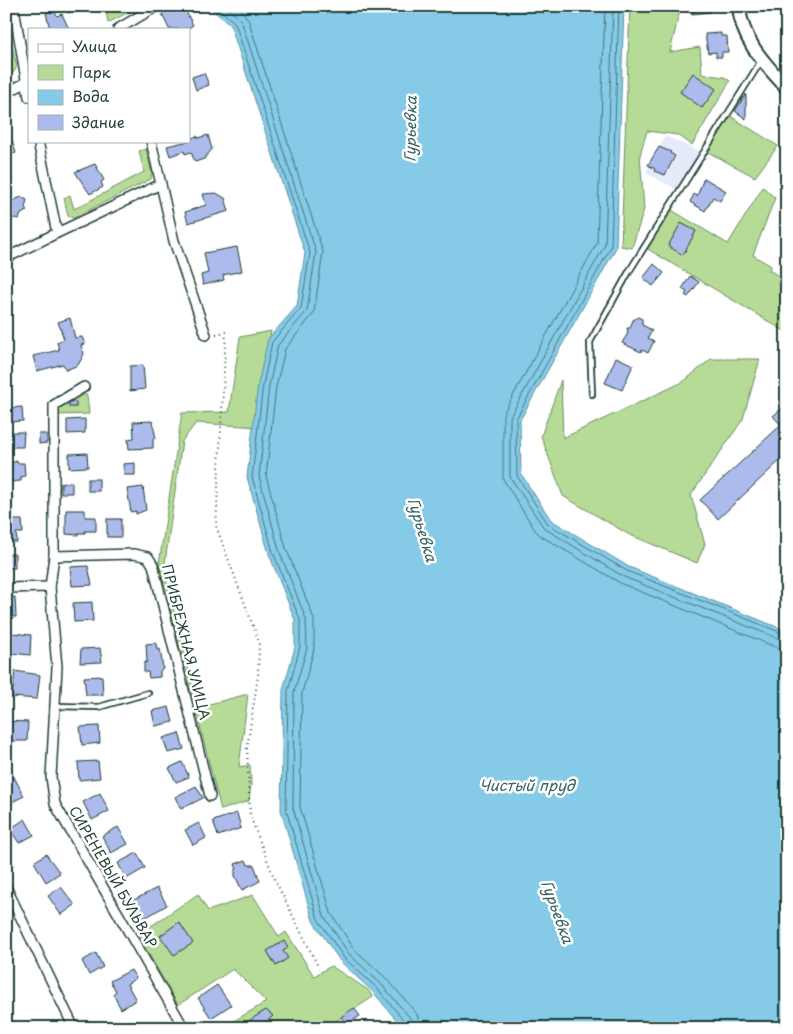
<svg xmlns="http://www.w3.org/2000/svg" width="793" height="1034" font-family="'Playpen Sans',sans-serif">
  <rect width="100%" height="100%" fill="#fff"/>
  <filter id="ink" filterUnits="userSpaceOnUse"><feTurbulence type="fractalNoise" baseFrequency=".02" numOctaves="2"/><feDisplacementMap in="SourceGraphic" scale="10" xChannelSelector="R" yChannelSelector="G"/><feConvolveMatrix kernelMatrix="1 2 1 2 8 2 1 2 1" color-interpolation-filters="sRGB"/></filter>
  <g filter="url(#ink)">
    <polygon fill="#e6ebf9" points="665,136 701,152 680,191 646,173"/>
    <g fill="#b6db96" stroke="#6a8c65">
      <polygon points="105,6 140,6 108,23"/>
      <polygon points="630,6 681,6 670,52 700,47 702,74 724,77 730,81 692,145 678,135 647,131 640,155 644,209 632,248 621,246"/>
      <polygon points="6,20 17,67 13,73 6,76"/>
      <polygon points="727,114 778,146 755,177 706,151"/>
      <polygon points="146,149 152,174 151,179 73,218 68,216 64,198 70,195 74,209 144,172 139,151"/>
      <polygon points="763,187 775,198 753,255 771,266 769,270 787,281 786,332 646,248 670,209 728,244"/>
      <polygon points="271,331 263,387 260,427 196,423 182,441 164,570 198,707 248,694 239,767 250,765 251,785 249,801 221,810 159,564 182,413 229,412 240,337"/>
      <polygon points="711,359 760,359 743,419 691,495 705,544 697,563 628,534 563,496 541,436 561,380 563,438 683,382"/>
      <polygon points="56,395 87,395 89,414 55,415"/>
      <polygon points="198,894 208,911 253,895 279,937 286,932 314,976 331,966 368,990 373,997 325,1028 222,1028 266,1002 233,969 178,1005 138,935"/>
    </g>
    <polygon fill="#85cae7" stroke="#5c929f" points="207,6 624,6 616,248 520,420 521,474 551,520 629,567 787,631 787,1028 403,1028 374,993 340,961 313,921 281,810 283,690 295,647 295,620 269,554 247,477 258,384 268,339 297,306 305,253 230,24"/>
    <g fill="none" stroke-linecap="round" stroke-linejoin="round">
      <g stroke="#48757c" stroke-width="1">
        <polyline points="216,6 235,23 310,253 301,308 272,342 263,385 252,477 273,552 300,620 300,647 288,691 286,809 318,919 344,958 378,989 406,1023 407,1028"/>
        <polyline points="226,6 241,20 316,252 307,311 278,345 269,386 259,476 279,550 306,619 307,648 294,692 293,808 324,916 349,954 383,986 411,1019 413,1028"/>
        <polyline points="238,6 248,19 323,252 314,313 285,349 276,387 266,476 286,548 314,619 314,649 302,693 300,807 331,913 354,949 388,980 417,1014 421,1028"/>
        <polyline points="605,6 597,243 503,414 503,479 535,530 541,536 622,584 778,648 787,649"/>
        <polyline points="613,6 605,245 510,417 510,477 544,528 624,577 787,642"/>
        <polyline points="619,6 611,247 516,419 517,476 548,524 627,571 787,635"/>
      </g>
    </g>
    <g fill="#acbbeb" stroke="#1f3d34">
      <polygon points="65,6 79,6 80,8 68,13"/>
      <polygon points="177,6 183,6 193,25 187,29 169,29 162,14"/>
      <polygon points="692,6 709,6 710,12 692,14"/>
      <polygon points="54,9 57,16 62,14 69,29 50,29 46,13"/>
      <polygon points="721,33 721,36 727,36 728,52 722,52 722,57 716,57 716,52 708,53 705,34"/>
      <polygon points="204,73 209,85 196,90 192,77"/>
      <polygon points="693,73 716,89 702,108 680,92"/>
      <polygon points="746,94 746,119 735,111"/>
      <polygon points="10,134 16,153 6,156 6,135"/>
      <polygon points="208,135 212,149 204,159 195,162 191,152 185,154 184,151 170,156 167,146 189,141 189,139 197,136 198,138"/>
      <polygon points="659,147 671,152 670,153 675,156 665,175 654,171 655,169 648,165"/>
      <polygon points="95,164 104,180 101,182 103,187 90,194 75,172"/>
      <polygon points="704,178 726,191 720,201 713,197 705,211 690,202 694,194 697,196"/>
      <polygon points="216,193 225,198 229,211 188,223 185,212 206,205 203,194"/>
      <polygon points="21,197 27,200 25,207 27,211 21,214 19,219 15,218 6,222 6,204"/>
      <polygon points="681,223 696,231 683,255 668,246"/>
      <polygon points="237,247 242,271 223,275 224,280 203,285 201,275 208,273 204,253"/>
      <polygon points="654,264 664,273 653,286 643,278"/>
      <polygon points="690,276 699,282 688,297 685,295 687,292 682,289"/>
      <polygon points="638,317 642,319 642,325 652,330 648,338 654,341 648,353 642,350 641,352 622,343 628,333 627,328 630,328 633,320"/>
      <polygon points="70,318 75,338 82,337 85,344 81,345 84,354 78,365 66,370 63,364 37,371 33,356 59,350 57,342 64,339 58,322"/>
      <polygon points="616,357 633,365 622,390 605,383"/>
      <polygon points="143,365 145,389 130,391 130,366"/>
      <rect x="69" y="402" width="7" height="5"/>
      <polygon points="787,404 787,454 718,519 700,500 781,425 773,416"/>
      <polygon points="22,407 23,421 8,422 6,417 8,408"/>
      <polygon points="85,419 85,433 67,434 67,420"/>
      <polygon points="152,421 156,438 153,438 153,448 129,449 128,439 134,438 133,422"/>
      <polygon points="6,432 24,432 23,447 6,447"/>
      <polygon points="39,434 47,434 47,443 39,444"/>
      <polygon points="87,453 88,467 69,468 69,454"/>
      <polygon points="17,461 17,463 24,463 25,476 21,477 21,481 8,482 6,464"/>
      <polygon points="135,463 135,475 124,475 123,464"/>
      <rect x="88" y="479" width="11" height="12"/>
      <polygon points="72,482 72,493 61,493 61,483"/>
      <polygon points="143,487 146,510 136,514 136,511 131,512 127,489"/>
      <polygon points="12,495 12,509 6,509 6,496"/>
      <polygon points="66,510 85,510 85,517 96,517 96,531 85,531 85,533 78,533 78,535 66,534"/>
      <rect x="107" y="519" width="14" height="18"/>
      <polygon points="6,520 22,520 23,533 16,533 17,542 6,542"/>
      <rect x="6" y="554" width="9" height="14"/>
      <polygon points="88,566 92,585 72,586 70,567"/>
      <polygon points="6,597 15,597 16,617 6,617"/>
      <polygon points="92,602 93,621 74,622 73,603"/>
      <polygon points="12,633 31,635 30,655 11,653"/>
      <polygon points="156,643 157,650 160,649 163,669 160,671 160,677 149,678 148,672 144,672 144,663 147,662 146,644"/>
      <polygon points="100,648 102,662 80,663 81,649"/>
      <polygon points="15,671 40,675 37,699 12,697"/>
      <polygon points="102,676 103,695 86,695 84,677"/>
      <polygon points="169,707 173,722 155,726 152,711"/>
      <polygon points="7,721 28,722 27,741 11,741 6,739"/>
      <polygon points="99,726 100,743 82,745 80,727"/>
      <polygon points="179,733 184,749 168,753 163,738"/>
      <polygon points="98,761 100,778 79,780 78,762"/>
      <polygon points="182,762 189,777 176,782 169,768"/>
      <polygon points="13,775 24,796 10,803 6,796 6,778"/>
      <polygon points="196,786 203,798 181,809 175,797"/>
      <polygon points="100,793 109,811 92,820 83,802"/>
      <polygon points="237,813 241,828 218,836 213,821"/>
      <polygon points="25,819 34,835 19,843 10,829"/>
      <polygon points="199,823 206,838 193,845 185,830"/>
      <polygon points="118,827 128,844 111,853 102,836"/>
      <polygon points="137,853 145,868 126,879 118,863"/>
      <polygon points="46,854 60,873 46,882 34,862"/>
      <polygon points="246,860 248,865 254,865 260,881 242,890 235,876 235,870 237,869 235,864"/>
      <polygon points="61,887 75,905 61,915 48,896"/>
      <polygon points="157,888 167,905 143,919 132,901"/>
      <polygon points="179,922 193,943 174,955 160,936"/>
      <polygon points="284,941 288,948 283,951 288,958 276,966 267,951"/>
      <polygon points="96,953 103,967 89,975 82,961"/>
      <polygon points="131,970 136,978 127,984 136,1000 121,1009 113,994 116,991 110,981"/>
      <polygon points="217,985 231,1005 211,1018 198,998"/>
      <polygon points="354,1008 360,1016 346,1025 341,1017"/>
      <polygon points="266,1010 273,1016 266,1022 272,1028 244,1028 250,1020"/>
      <polygon points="30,1022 33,1028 19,1028"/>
    </g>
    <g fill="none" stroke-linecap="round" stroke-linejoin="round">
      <defs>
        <g id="service">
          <polyline points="592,394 590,342 630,270 761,61"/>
          <polyline points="55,706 99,707 148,693"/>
        </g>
        <g id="minor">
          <polyline points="12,6 15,14 29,97"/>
          <polyline points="118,29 157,6"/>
          <polyline points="6,93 29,81"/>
          <polyline points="151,141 174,241 206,335"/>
          <polyline points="57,233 161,184"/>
          <polyline points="6,258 57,233 38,141"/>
          <polyline points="84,387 54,405 54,556 50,587 57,667 51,777 55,804 184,1028"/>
          <polyline points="54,556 134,554 148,557 153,565 210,796"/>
          <polyline points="6,588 50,587"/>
          <polyline points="6,887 74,1028"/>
        </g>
        <path id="secondary" d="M 739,6 C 741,40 765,64 787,88"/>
      </defs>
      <use href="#service" stroke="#1f3d34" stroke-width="8"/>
      <use href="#minor" stroke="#1f3d34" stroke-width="12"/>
      <use href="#secondary" stroke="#1f3d34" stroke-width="16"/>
      <polyline stroke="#1f3d34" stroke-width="2" stroke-dasharray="1 4" stroke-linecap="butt" points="216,334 226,332 216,526 259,642 258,676 247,748 250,816 275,880 319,968"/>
      <use href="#service" stroke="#fff" stroke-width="4.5"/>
      <use href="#minor" stroke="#fff" stroke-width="9"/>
      <use href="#secondary" stroke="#fff" stroke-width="12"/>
    </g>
  </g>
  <g text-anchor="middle" stroke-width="5" stroke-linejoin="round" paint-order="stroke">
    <g font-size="14" fill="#1f3d34" stroke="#fff">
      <text transform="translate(186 642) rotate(76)" y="5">ПРИБРЕЖНАЯ УЛИЦА</text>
      <text transform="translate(113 877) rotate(60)" y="5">СИРЕНЕВЫЙ БУЛЬВАР</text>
    </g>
    <g font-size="15" font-style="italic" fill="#386061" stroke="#fff">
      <text transform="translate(411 129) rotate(-89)" y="5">Гурьевка</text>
      <text transform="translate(422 530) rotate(73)" y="5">Гурьевка</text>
      <text x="527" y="791">Чистый пруд</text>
      <text transform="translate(557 912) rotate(70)" y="5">Гурьевка</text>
    </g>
  </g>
  <rect width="793" height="1034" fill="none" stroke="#fff" stroke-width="25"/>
  <rect x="12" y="12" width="768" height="1009" fill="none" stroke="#1f3d34" stroke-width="2" filter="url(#ink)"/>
  <rect x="28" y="28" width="162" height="115" fill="#ffffff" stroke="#a5b1ae"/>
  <rect x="38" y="44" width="25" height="8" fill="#ffffff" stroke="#a5b1ae"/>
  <text x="72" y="52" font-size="15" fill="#1f3d34">Улица</text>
  <rect x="38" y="65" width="25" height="15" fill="#b6db96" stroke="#a5b1ae"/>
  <text x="72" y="78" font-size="15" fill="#1f3d34">Парк</text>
  <rect x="38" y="90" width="25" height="15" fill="#85cae7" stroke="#a5b1ae"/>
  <text x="72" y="102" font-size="15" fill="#1f3d34">Вода</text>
  <rect x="38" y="115" width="25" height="15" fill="#acbbeb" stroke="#a5b1ae"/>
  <text x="72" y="128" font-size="15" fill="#1f3d34">Здание</text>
</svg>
